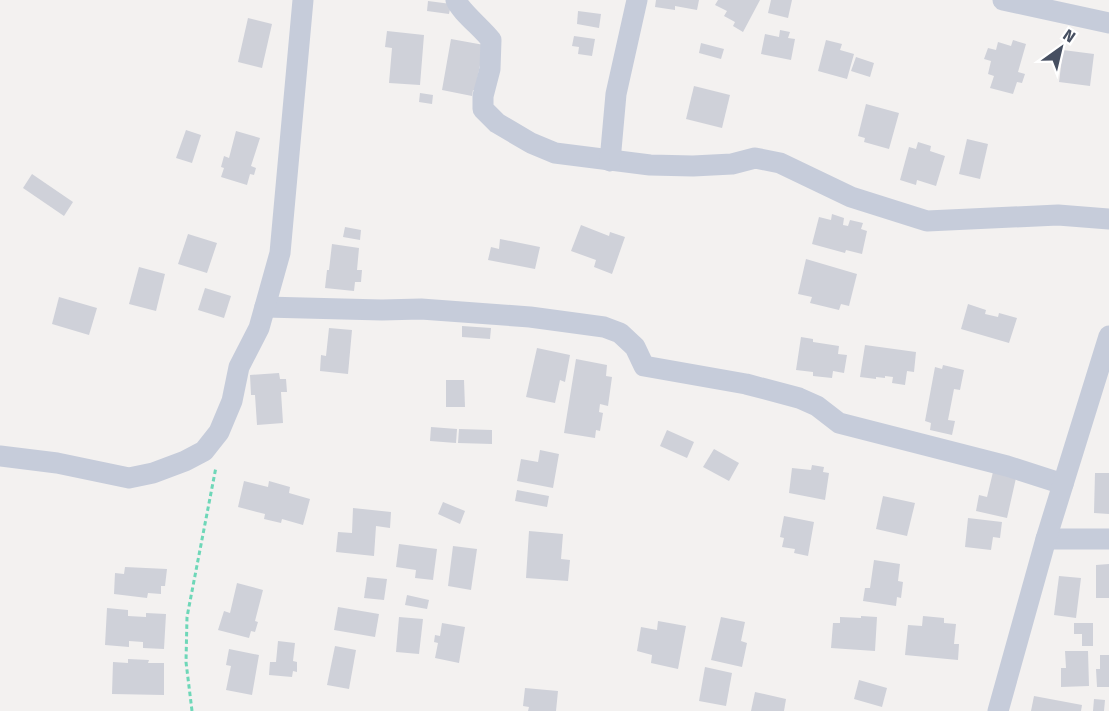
<svg xmlns="http://www.w3.org/2000/svg" width="1109" height="711" font-family="'Fira Sans',sans-serif">
  <rect width="100%" height="100%" fill="#f3f1f0"/>
  <g fill="#cfd1d9">
    <polygon points="656,0 699,0 697,10 675,6 675,10 655,7"/>
    <polygon points="718,0 760,0 743,32 733,26 735,22 724,16 727,11 715,5"/>
    <polygon points="771,0 792,0 788,18 768,13"/>
    <polygon points="428,1 451,4 449,14 427,11"/>
    <polygon points="578,11 601,14 599,28 577,24"/>
    <polygon points="248,18 272,24 262,68 238,62"/>
    <polygon points="780,30 790,32 788,38 795,39 791,60 761,54 765,34 779,37"/>
    <polygon points="387,31 424,35 420,85 389,83 392,48 385,47"/>
    <polygon points="574,36 595,39 592,56 578,54 579,47 572,46"/>
    <polygon points="451,39 484,45 475,90 473,90 472,96 442,90"/>
    <polygon points="826,40 842,44 840,50 854,54 847,79 818,71"/>
    <polygon points="1013,40 1026,44 1018,72 1025,74 1022,83 1017,82 1013,94 990,88 994,76 988,74 991,61 984,59 988,48 996,50 998,42 1011,46"/>
    <polygon points="701,43 724,49 721,59 699,53"/>
    <polygon points="1063,50 1094,54 1090,86 1059,82"/>
    <polygon points="856,57 874,63 870,77 851,71"/>
    <polygon points="694,86 730,95 722,128 686,119"/>
    <polygon points="420,93 433,95 432,104 419,102"/>
    <polygon points="866,104 899,113 889,149 864,142 865,138 858,136"/>
    <polygon points="186,130 201,135 192,163 176,158"/>
    <polygon points="236,131 260,138 251,166 256,168 254,175 250,174 247,185 221,177 224,168 221,167 224,156 229,158"/>
    <polygon points="967,139 988,144 980,179 959,174"/>
    <polygon points="918,142 931,146 930,151 945,156 936,186 917,180 916,185 900,180 909,147 916,149"/>
    <polygon points="32,174 73,202 64,216 23,188"/>
    <polygon points="832,214 844,218 843,225 848,226 850,220 863,223 861,229 867,231 862,254 846,250 845,253 812,244 819,217 831,220"/>
    <polygon points="581,225 609,236 610,232 625,237 612,274 594,267 596,260 571,251"/>
    <polygon points="345,227 361,230 360,240 343,237"/>
    <polygon points="188,234 217,243 207,273 178,264"/>
    <polygon points="500,239 540,247 535,269 488,260 491,247 499,249"/>
    <polygon points="332,244 359,248 357,270 362,270 361,282 355,282 354,291 325,288 327,270 329,270"/>
    <polygon points="806,259 857,274 849,306 841,304 839,310 810,303 812,297 798,294"/>
    <polygon points="139,267 165,274 156,311 129,304"/>
    <polygon points="205,288 231,296 224,318 198,310"/>
    <polygon points="59,297 97,308 89,335 52,324"/>
    <polygon points="968,304 986,310 985,314 998,317 999,313 1017,318 1009,343 961,329"/>
    <polygon points="462,326 491,328 490,339 462,337"/>
    <polygon points="329,328 352,330 348,374 320,371 321,355 326,356"/>
    <polygon points="801,337 813,339 813,342 839,346 838,354 847,355 844,373 833,371 832,378 813,376 813,372 796,370"/>
    <polygon points="865,345 916,352 914,372 907,371 905,385 892,383 893,377 885,376 885,378 876,377 876,379 860,377"/>
    <polygon points="537,348 570,355 565,382 560,380 555,403 526,397"/>
    <polygon points="576,359 607,365 606,376 612,377 608,406 600,404 599,412 603,413 600,431 596,430 595,438 564,433"/>
    <polygon points="943,365 964,370 960,390 954,389 948,420 955,421 952,435 930,430 931,423 925,421 935,367 942,369"/>
    <polygon points="279,373 280,379 286,379 287,392 281,392 283,423 257,425 255,395 251,395 250,375"/>
    <polygon points="446,380 464,380 465,407 446,407"/>
    <polygon points="431,427 457,429 456,443 430,441"/>
    <polygon points="459,429 492,430 492,444 458,443"/>
    <polygon points="667,430 694,442 687,458 660,446"/>
    <polygon points="714,449 739,463 729,481 703,467"/>
    <polygon points="540,450 559,454 553,488 517,481 521,459 538,462"/>
    <polygon points="812,465 824,467 823,472 829,473 825,500 789,493 792,468 811,470"/>
    <polygon points="993,472 1016,478 1007,518 976,511 979,495 987,497"/>
    <polygon points="1095,473 1109,473 1109,514 1094,513"/>
    <polygon points="244,481 268,487 269,481 290,487 289,493 310,499 303,525 282,519 281,523 264,519 265,514 238,507"/>
    <polygon points="517,490 549,496 547,507 515,501"/>
    <polygon points="883,496 915,503 907,536 876,529"/>
    <polygon points="443,502 465,511 460,524 438,514"/>
    <polygon points="353,508 391,512 390,528 376,526 374,556 336,552 338,532 352,533"/>
    <polygon points="784,516 814,522 808,556 794,553 795,549 782,547 784,538 780,537"/>
    <polygon points="968,518 1002,522 1000,538 993,537 991,550 965,547"/>
    <polygon points="529,531 563,534 561,559 570,560 568,581 526,578"/>
    <polygon points="399,544 437,549 433,580 415,578 416,570 396,567"/>
    <polygon points="453,546 477,549 471,590 448,586"/>
    <polygon points="874,560 900,564 898,581 903,582 901,598 897,597 896,606 863,601 865,588 870,588"/>
    <polygon points="1109,564 1109,598 1096,598 1096,565"/>
    <polygon points="125,567 167,569 165,586 161,586 161,594 148,593 147,598 114,594 115,573 124,574"/>
    <polygon points="1059,576 1081,578 1076,618 1054,615"/>
    <polygon points="367,577 387,579 384,600 364,598"/>
    <polygon points="237,583 263,590 255,621 258,622 255,632 251,631 249,638 218,630 224,611 230,613"/>
    <polygon points="407,595 429,600 427,609 405,605"/>
    <polygon points="338,607 379,614 375,637 334,630"/>
    <polygon points="107,608 128,610 128,616 146,617 146,613 166,614 164,649 143,648 143,642 129,641 129,647 105,645"/>
    <polygon points="861,616 877,617 875,651 831,648 833,623 840,623 840,617 861,618"/>
    <polygon points="923,616 944,618 944,623 956,624 954,644 959,644 958,660 905,655 908,625 922,626"/>
    <polygon points="399,617 423,619 419,654 396,652"/>
    <polygon points="721,617 745,622 741,641 747,643 742,667 711,660"/>
    <polygon points="658,621 686,626 678,669 651,663 652,655 637,651 641,627 657,630"/>
    <polygon points="442,623 465,627 459,663 435,658 438,643 434,642 435,635 440,636"/>
    <polygon points="1074,623 1093,623 1093,646 1082,646 1082,634 1074,634"/>
    <polygon points="278,641 295,643 293,661 297,662 297,672 293,671 292,677 269,675 270,662 276,662"/>
    <polygon points="335,646 356,650 349,689 327,685"/>
    <polygon points="229,649 259,655 252,695 226,690 231,666 226,665"/>
    <polygon points="1065,651 1088,651 1089,686 1061,687 1061,668 1066,668"/>
    <polygon points="1100,655 1109,655 1109,687 1097,687 1096,669 1100,669"/>
    <polygon points="128,659 149,660 148,663 164,663 164,695 112,694 113,662 128,663"/>
    <polygon points="705,667 732,673 726,706 699,701"/>
    <polygon points="859,680 887,688 882,707 854,699"/>
    <polygon points="525,688 558,691 556,711 528,711 529,707 523,706"/>
    <polygon points="755,692 786,699 784,711 751,711"/>
    <polygon points="1034,696 1082,705 1081,711 1031,711"/>
    <polygon points="1094,699 1105,700 1104,711 1093,711"/>
  </g>
  <g fill="none" stroke-linecap="round" stroke-linejoin="round">
    <polyline stroke="#6ed7b8" stroke-width="3" stroke-dasharray="4.5 3" stroke-linecap="butt" points="192,711 186,662 187,617 216,467"/>
    <g stroke="#c6ccda" stroke-width="21">
      <path d="M 456,0 C 460,11 483,29 491,40 L 490,69 L 483,96 L 483,109 L 497,123 L 531,143 L 555,153 L 650,165 L 693,166 L 732,164 L 755,158 L 780,163 L 851,197 L 927,221 L 1058,215 L 1109,219"/>
      <polyline points="1003,0 1109,23"/>
      <polyline points="610,161 616,94 637,0"/>
      <polyline points="265,307 382,310 421,309 530,317 604,327 620,333 635,347 644,366 746,384 799,398 817,406 839,423 1007,466 1063,484"/>
      <polyline points="0,456 57,463 129,478 153,473 185,461 204,451 219,432 232,401 239,367 259,328 280,253 303,0"/>
      <polyline points="1046,539 1109,539"/>
      <polyline points="998,711 1046,539 1109,336"/>
    </g>
  </g>
  <g transform="translate(1061 48) rotate(34)" stroke="#ffffff" stroke-width="4.5" paint-order="stroke">
  <path d="M0-4.5L10 22L0 15L-10 22Z" fill="#464f61"/>
  <text y="-9" font-size="16" font-weight="bold" text-anchor="middle" fill="#464f61">N</text>
  </g>
</svg>
